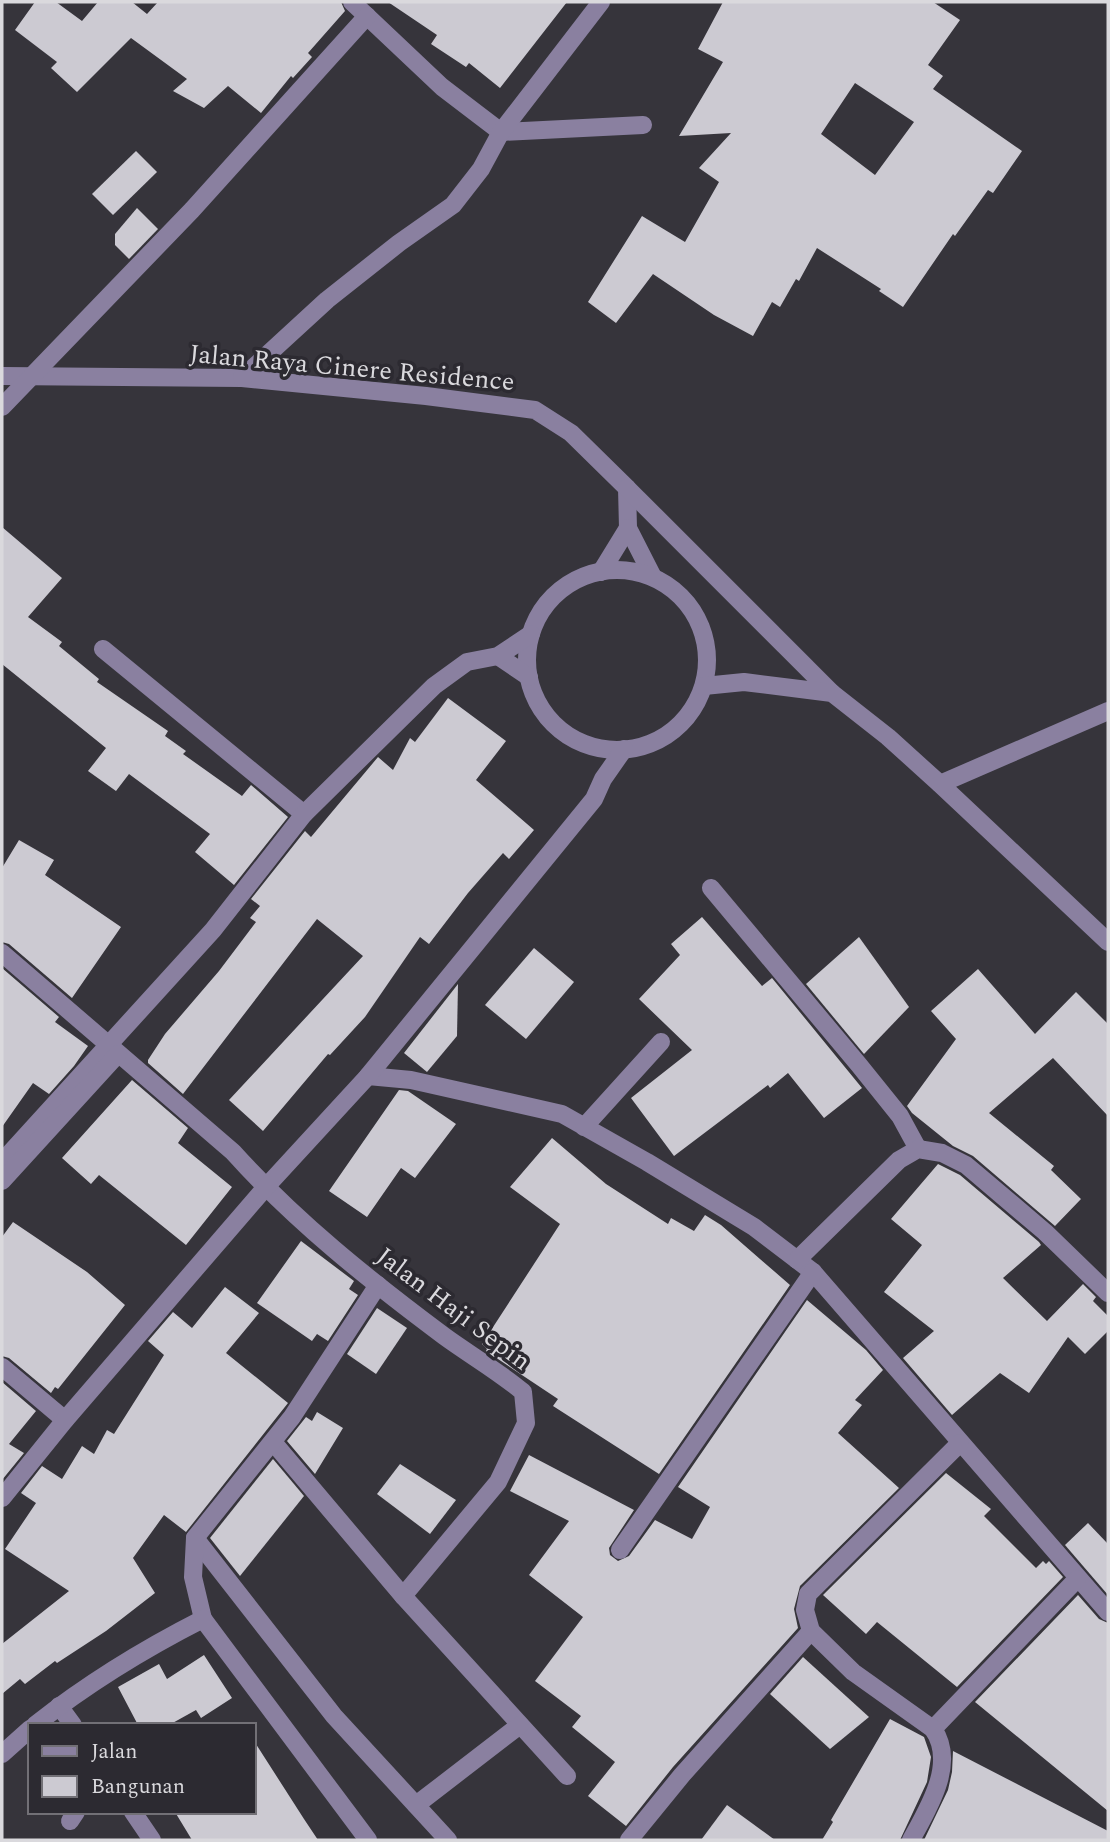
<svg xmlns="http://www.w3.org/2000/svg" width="1110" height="1842" font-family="Spectral,serif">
  <rect width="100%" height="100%" fill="#36343b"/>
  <g fill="#cccad2" fill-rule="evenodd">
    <polygon points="35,2 56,2 82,21 98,2 132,2 147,14 158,2 341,2 345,11 308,53 312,57 293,78 291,76 261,113 228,86 204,108 173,91 187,79 131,38 77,92 51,68 57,62 15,30"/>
    <polygon points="388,2 567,2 500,88 469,63 466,67 431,44 437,35"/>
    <path d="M 723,2 L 933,2 L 960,20 L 928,65 L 943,76 L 933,89 L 1022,151 L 993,193 L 988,190 L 955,236 L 953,234 L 903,307 L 879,291 L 881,289 L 817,248 L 799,281 L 796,279 L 780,307 L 772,302 L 753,336 L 714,315 L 653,274 L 616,323 L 588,302 L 642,216 L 685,242 L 719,182 L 699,168 L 731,133 L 679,136 L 723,62 L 698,49 ZM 855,83 L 914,122 L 875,175 L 821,134 Z"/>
    <polygon points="136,151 157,172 113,215 92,194"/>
    <polygon points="137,208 158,229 129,259 115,245 115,234"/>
    <polygon points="2,527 62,578 28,617 62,642 59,646 99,679 97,682 168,731 165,736 186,751 183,754 242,796 251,785 288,817 234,885 195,852 210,834 129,774 116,791 88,771 106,748 2,664"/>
    <polygon points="448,698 506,741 476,780 534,830 509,859 503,853 468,893 429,944 420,937 365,1017 330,1055 328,1054 263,1131 229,1100 363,956 317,919 183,1094 148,1063 148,1060 165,1034 219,971 256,922 250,918 260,906 251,899 305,831 311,837 378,757 393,770 410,738 415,742"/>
    <polygon points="19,840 54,860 45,875 121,927 72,998 9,944 2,942 2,868"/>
    <polygon points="702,917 762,986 772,978 862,1088 824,1118 788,1073 770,1088 768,1085 674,1156 631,1098 692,1050 639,999 680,955 671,944"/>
    <polygon points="859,937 909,1007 864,1054 806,984"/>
    <polygon points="534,948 574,982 526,1039 485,1005"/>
    <polygon points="2,968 59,1017 55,1022 88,1046 74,1066 49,1094 33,1083 2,1127"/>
    <polygon points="978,969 1035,1034 1076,992 1108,1024 1108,1116 1053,1058 989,1113 1054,1166 1051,1170 1081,1199 1055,1226 973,1156 953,1146 912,1113 907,1106 956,1039 931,1011"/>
    <polygon points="458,984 457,1036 427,1072 404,1053"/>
    <polygon points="132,1080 188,1128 178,1143 232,1187 186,1245 99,1175 91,1184 62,1158"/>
    <polygon points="399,1090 408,1091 456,1124 415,1178 401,1168 367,1217 329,1191"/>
    <polygon points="552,1138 606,1184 668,1224 671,1218 694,1231 705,1215 721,1225 790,1285 659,1474 553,1406 558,1399 486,1351 487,1349 482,1344 560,1224 510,1187"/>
    <polygon points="938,1164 960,1175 1039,1242 1041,1245 1003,1278 1047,1321 1083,1284 1096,1297 1093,1301 1108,1316 1108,1331 1085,1354 1068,1337 1029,1393 1000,1373 952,1415 903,1358 934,1331 884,1292 922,1245 891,1219"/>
    <polygon points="13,1222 87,1272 125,1305 58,1389 55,1387 51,1393 9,1358 2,1356 2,1237"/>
    <polygon points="301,1241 354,1281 349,1289 358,1295 328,1341 317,1334 312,1341 257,1303"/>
    <polygon points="225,1287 259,1313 226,1353 288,1403 186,1532 164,1515 133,1558 155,1593 106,1631 57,1663 55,1661 25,1684 20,1679 2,1694 2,1644 69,1591 5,1549 36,1503 21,1493 42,1466 62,1479 82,1446 94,1454 107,1430 114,1434 164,1355 148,1341 173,1312 192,1328"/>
    <polygon points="807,1300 866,1350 883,1370 855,1400 862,1405 838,1433 899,1488 800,1586 794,1609 798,1628 673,1767 626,1826 588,1796 615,1762 572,1727 581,1716 535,1681 583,1617 529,1575 569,1521 510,1491 529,1455 634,1510 609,1548 610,1555 618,1561 629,1556 655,1520 692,1539 710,1507 678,1487"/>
    <polygon points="377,1308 407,1328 376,1374 347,1354"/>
    <polygon points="2,1382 36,1411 9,1444 24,1453 2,1480"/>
    <polygon points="317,1412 343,1428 315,1474 287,1441 306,1417 312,1421"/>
    <polygon points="273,1459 304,1496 240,1576 210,1538"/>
    <polygon points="400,1464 456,1500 430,1534 377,1494"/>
    <polygon points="946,1473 991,1509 984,1516 1036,1568 1043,1561 1046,1564 1049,1561 1063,1577 957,1687 877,1622 866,1634 823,1595"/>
    <polygon points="1088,1523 1108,1544 1108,1595 1065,1545"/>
    <polygon points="1078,1595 1099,1619 1108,1623 1108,1811 975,1702"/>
    <polygon points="204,1655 232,1698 201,1718 196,1710 169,1725 138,1725 118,1687 159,1664 167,1679"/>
    <polygon points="803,1657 869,1717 830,1749 770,1694"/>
    <polygon points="890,1719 924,1737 931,1757 927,1782 900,1840 822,1840 833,1822 831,1820"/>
    <polygon points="254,1741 304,1819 318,1840 192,1840 175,1812 254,1812"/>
    <polygon points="953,1751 1108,1831 1108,1840 924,1840 948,1790 952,1772"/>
    <polygon points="727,1805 775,1840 701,1840"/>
  </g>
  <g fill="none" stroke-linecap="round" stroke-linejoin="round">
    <g stroke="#8a80a0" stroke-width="18">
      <polyline points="352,2 442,87 501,132 643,125"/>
      <polyline points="2,376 242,378 426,396 535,410 571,433 627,488 628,528 653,577"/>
      <polyline points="242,378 327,300 399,243 453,205 481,169 501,132 601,2"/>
      <polyline points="2,407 192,210 367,16"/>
      <polyline points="627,488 832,693"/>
      <circle cx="617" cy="660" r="90"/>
      <polyline points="601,572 628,528"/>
      <polyline points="103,649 304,814"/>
      <polyline points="498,656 529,677"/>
      <polyline points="704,686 744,682 832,693 888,737 940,784 1108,942"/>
      <polyline points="940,784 1108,711"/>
      <polyline points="711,888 859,1065 900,1116 918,1149"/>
      <path d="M 2,953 L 233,1152 C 295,1221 369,1280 444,1336 C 470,1355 498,1371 523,1392 L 526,1423 L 498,1482 L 403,1596"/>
      <polyline points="368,1076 411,1080 562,1114 647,1162 754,1227 813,1272 1108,1612"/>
      <polyline points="584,1127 661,1042"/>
      <polyline points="2,1162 213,930 304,814 434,686 467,662 498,656 531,634"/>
      <polyline points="2,1181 118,1054"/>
      <polyline points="797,1260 899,1160 918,1149 942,1153 966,1165 1045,1232 1108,1293"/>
      <polyline points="2,1367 65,1420"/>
      <polyline points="273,1442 403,1596 567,1776"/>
      <polyline points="2,1498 65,1420 265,1188 368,1076 594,799 603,779 624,749"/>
      <polyline points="195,1538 334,1716 448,1840"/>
      <polyline points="620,1550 813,1272"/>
      <polyline points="203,1619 193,1577 195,1538 292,1417 378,1285"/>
      <polyline points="59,1706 73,1725"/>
      <path d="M 35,1725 C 87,1684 144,1649 203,1619 L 368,1840"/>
      <polyline points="933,1729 1077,1579"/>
      <polyline points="2,1754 30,1729"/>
      <polyline points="416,1805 520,1725"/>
      <polyline points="133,1812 152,1840"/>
      <polyline points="70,1821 76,1812"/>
      <polyline points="629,1840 682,1775 811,1631"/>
      <path d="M 911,1840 C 928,1809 957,1763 933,1729 L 853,1672 L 811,1631 L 805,1610 L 808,1594 L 960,1443"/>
    </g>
  </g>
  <g text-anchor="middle" stroke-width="7" stroke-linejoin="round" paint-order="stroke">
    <g font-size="26" fill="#dad9dd" stroke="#2c2a31">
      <text transform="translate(352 367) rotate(5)" y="9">Jalan Raya Cinere Residence</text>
      <text transform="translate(454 1308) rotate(37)" y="9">Jalan Haji Sepin</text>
    </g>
  </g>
  <rect width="1110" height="1842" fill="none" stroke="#dad9dd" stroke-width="7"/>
  <rect x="28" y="1723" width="228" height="91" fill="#2c2a31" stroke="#727076" stroke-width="2"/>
  <rect x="42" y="1746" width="35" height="10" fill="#8a80a0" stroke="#727076" stroke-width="2"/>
  <text x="91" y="1758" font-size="21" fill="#dad9dd">Jalan</text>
  <rect x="42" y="1776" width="35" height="21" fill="#cccad2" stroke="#727076" stroke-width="2"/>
  <text x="91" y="1793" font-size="21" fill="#dad9dd">Bangunan</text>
</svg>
